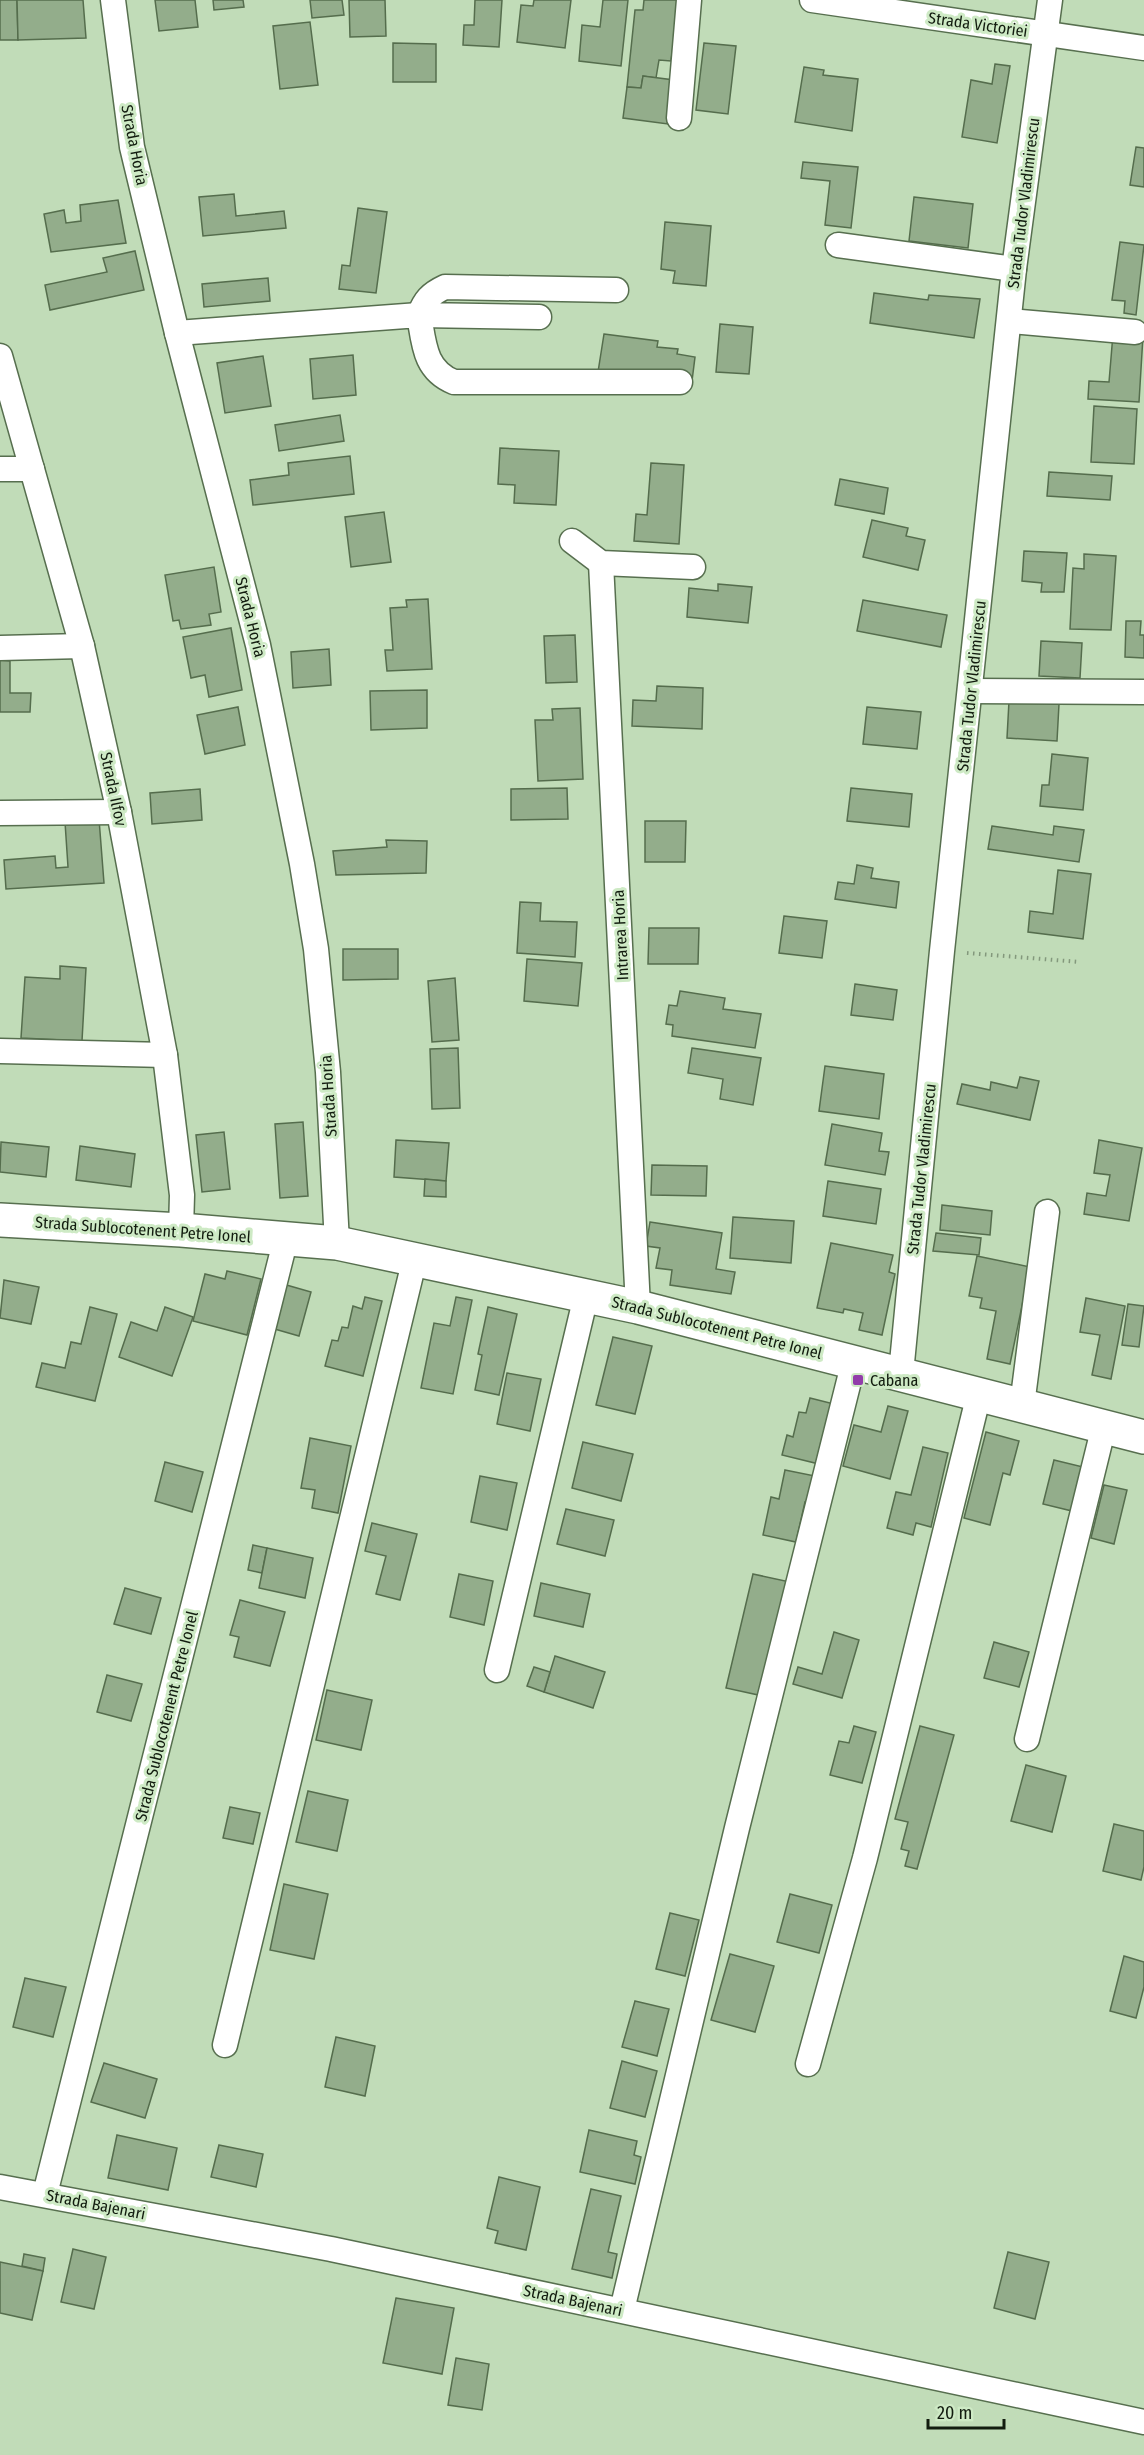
<svg xmlns="http://www.w3.org/2000/svg" width="1144" height="2455" font-family="'Fira Sans Condensed',sans-serif">
  <rect width="100%" height="100%" fill="#c1dcb8"/>
  <g fill="#93ad8b" stroke="#556d4d" stroke-width="1.5">
    <polygon points="0,0 17,0 18,40 0,40"/>
    <polygon points="17,0 83,0 86,38 18,40"/>
    <polygon points="155,0 195,0 198,27 159,31"/>
    <polygon points="213,0 243,0 244,7 214,10"/>
    <polygon points="310,0 342,0 344,15 312,18"/>
    <polygon points="349,0 385,0 386,36 350,37"/>
    <polygon points="475,0 502,0 499,47 463,45 464,25 474,25"/>
    <polygon points="534,0 571,0 565,48 517,42 521,5 533,6"/>
    <polygon points="603,0 628,0 621,66 579,61 582,25 600,27"/>
    <polygon points="644,0 679,0 671,61 659,60 656,78 643,76 641,88 627,87 635,10 643,10"/>
    <polygon points="310,22 318,85 280,89 273,26"/>
    <polygon points="393,43 436,44 436,82 393,82"/>
    <polygon points="704,43 736,46 728,114 696,110"/>
    <polygon points="995,64 1010,66 997,143 962,137 971,80 992,84"/>
    <polygon points="804,67 824,70 823,75 858,79 852,131 795,122"/>
    <polygon points="643,76 674,80 668,124 623,118 627,87 641,88"/>
    <polygon points="1136,147 1144,148 1144,187 1130,185"/>
    <polygon points="803,162 858,167 851,228 825,225 830,181 801,178"/>
    <polygon points="234,194 236,216 284,211 286,228 203,236 199,197"/>
    <polygon points="914,197 973,204 968,248 909,241"/>
    <polygon points="118,200 126,243 51,252 44,214 64,210 66,223 81,221 80,205"/>
    <polygon points="358,208 387,212 376,293 339,289 342,265 350,266"/>
    <polygon points="665,222 711,226 706,286 673,283 675,271 661,269"/>
    <polygon points="1120,242 1144,245 1136,315 1124,313 1125,301 1112,300"/>
    <polygon points="135,251 144,290 50,310 45,285 107,272 103,258"/>
    <polygon points="268,278 270,301 204,307 202,284"/>
    <polygon points="874,293 928,300 929,295 980,299 974,338 870,323"/>
    <polygon points="720,324 753,327 749,374 716,372"/>
    <polygon points="604,334 658,341 657,347 678,349 677,354 695,357 692,381 638,374 598,372"/>
    <polygon points="1113,334 1143,336 1139,402 1088,399 1089,381 1109,382"/>
    <polygon points="353,355 356,395 313,399 310,359"/>
    <polygon points="263,356 271,406 225,413 217,363"/>
    <polygon points="1094,406 1137,409 1134,464 1091,462"/>
    <polygon points="340,415 344,441 279,451 275,425"/>
    <polygon points="500,448 559,451 556,505 514,503 515,485 498,484"/>
    <polygon points="350,456 354,494 253,505 250,480 289,475 288,463"/>
    <polygon points="651,463 684,465 679,544 634,541 636,514 647,515"/>
    <polygon points="1049,472 1112,476 1110,500 1047,496"/>
    <polygon points="840,479 888,488 884,514 835,505"/>
    <polygon points="384,512 391,562 351,567 345,517"/>
    <polygon points="872,520 908,528 906,536 925,540 918,570 863,557"/>
    <polygon points="1024,551 1067,553 1064,592 1041,592 1042,583 1022,581"/>
    <polygon points="1084,554 1116,556 1111,630 1070,629 1073,568 1084,569"/>
    <polygon points="214,567 221,612 209,614 211,625 181,629 179,620 173,621 165,575"/>
    <polygon points="718,584 752,587 748,623 687,617 689,588 718,591"/>
    <polygon points="428,599 432,669 387,671 385,650 393,650 390,608 407,607 406,600"/>
    <polygon points="863,600 947,615 941,647 857,631"/>
    <polygon points="1126,621 1141,621 1140,635 1144,635 1144,658 1125,657"/>
    <polygon points="231,628 242,690 209,697 205,675 191,678 183,637"/>
    <polygon points="575,635 577,682 546,683 544,636"/>
    <polygon points="1041,641 1082,643 1080,678 1039,676"/>
    <polygon points="329,649 331,685 293,688 291,652"/>
    <polygon points="0,660 10,661 10,693 31,693 30,712 0,712"/>
    <polygon points="657,686 703,688 702,729 632,726 633,700 656,701"/>
    <polygon points="427,690 427,728 371,730 370,691"/>
    <polygon points="1009,701 1059,704 1057,741 1007,738"/>
    <polygon points="238,707 245,745 205,754 197,715"/>
    <polygon points="867,707 921,712 917,749 863,744"/>
    <polygon points="580,708 583,779 538,781 535,720 553,720 552,709"/>
    <polygon points="1052,754 1088,758 1083,810 1040,806 1042,785 1049,785"/>
    <polygon points="567,788 568,819 511,820 511,789"/>
    <polygon points="851,788 912,794 909,827 847,821"/>
    <polygon points="200,789 202,820 152,824 150,793"/>
    <polygon points="99,819 104,883 6,889 4,860 55,856 56,868 68,867 65,822"/>
    <polygon points="645,821 686,821 685,862 645,862"/>
    <polygon points="992,826 1053,835 1054,826 1084,830 1079,862 988,849"/>
    <polygon points="386,840 427,841 426,873 336,875 333,851 387,847"/>
    <polygon points="857,865 873,868 871,878 899,882 896,908 835,899 838,882 854,884"/>
    <polygon points="1058,870 1091,874 1083,939 1028,932 1030,911 1053,914"/>
    <polygon points="520,902 541,903 540,921 577,922 575,957 517,953"/>
    <polygon points="784,916 827,921 822,958 779,953"/>
    <polygon points="649,928 699,928 698,964 648,964"/>
    <polygon points="343,949 398,949 398,979 343,980"/>
    <polygon points="527,959 582,963 578,1006 524,1001"/>
    <polygon points="60,966 86,968 82,1041 21,1038 25,977 60,979"/>
    <polygon points="455,978 459,1040 432,1042 428,981"/>
    <polygon points="855,984 897,990 893,1020 851,1015"/>
    <polygon points="680,991 725,998 723,1009 761,1014 755,1048 672,1036 673,1025 666,1024 669,1005 677,1006"/>
    <polygon points="458,1048 460,1108 432,1109 430,1049"/>
    <polygon points="692,1048 761,1058 753,1105 720,1099 723,1079 688,1073"/>
    <polygon points="825,1066 884,1074 879,1119 819,1111"/>
    <polygon points="1020,1077 1039,1081 1030,1120 957,1104 962,1084 990,1090 991,1082 1017,1088"/>
    <polygon points="303,1122 308,1196 280,1198 275,1124"/>
    <polygon points="832,1124 882,1133 879,1151 889,1152 885,1175 825,1165"/>
    <polygon points="224,1132 230,1189 202,1192 196,1135"/>
    <polygon points="396,1140 449,1143 446,1181 394,1177"/>
    <polygon points="1099,1140 1142,1148 1129,1221 1084,1214 1087,1193 1106,1196 1110,1175 1094,1173"/>
    <polygon points="1,1142 49,1147 46,1177 0,1172"/>
    <polygon points="80,1146 135,1154 131,1187 76,1180"/>
    <polygon points="652,1165 707,1166 706,1196 651,1195"/>
    <polygon points="425,1179 446,1181 446,1197 424,1196"/>
    <polygon points="828,1181 881,1189 876,1224 823,1216"/>
    <polygon points="942,1205 992,1211 990,1235 940,1230"/>
    <polygon points="733,1217 794,1221 791,1263 730,1258"/>
    <polygon points="650,1222 722,1233 716,1269 735,1272 731,1294 670,1285 672,1270 656,1268 660,1248 646,1246"/>
    <polygon points="936,1233 981,1238 979,1255 933,1251"/>
    <polygon points="831,1243 893,1255 889,1272 895,1274 882,1335 859,1330 863,1313 844,1309 843,1313 817,1308"/>
    <polygon points="977,1256 1030,1267 1010,1364 987,1359 996,1311 980,1308 982,1298 969,1296"/>
    <polygon points="227,1271 261,1279 247,1335 193,1321 205,1274 225,1279"/>
    <polygon points="4,1280 39,1287 31,1324 0,1318"/>
    <polygon points="283,1284 311,1292 299,1336 271,1328"/>
    <polygon points="365,1297 382,1301 363,1376 325,1366 332,1340 338,1341 342,1327 348,1328 353,1306 362,1309"/>
    <polygon points="456,1297 472,1300 453,1394 421,1388 434,1323 450,1326"/>
    <polygon points="1086,1298 1125,1306 1111,1379 1092,1375 1100,1335 1080,1332"/>
    <polygon points="1128,1304 1144,1306 1139,1347 1122,1345"/>
    <polygon points="90,1307 117,1314 95,1401 36,1387 42,1363 65,1368 71,1342 81,1344"/>
    <polygon points="165,1307 193,1317 172,1376 119,1357 131,1322 157,1331"/>
    <polygon points="488,1307 517,1314 499,1395 475,1390 482,1355 478,1354"/>
    <polygon points="613,1337 652,1346 635,1414 596,1405"/>
    <polygon points="507,1373 541,1379 530,1431 497,1424"/>
    <polygon points="810,1398 834,1404 819,1464 782,1455 787,1435 793,1437 799,1412 806,1413"/>
    <polygon points="888,1406 908,1411 890,1479 843,1466 854,1425 881,1432"/>
    <polygon points="986,1432 1019,1441 1010,1475 1003,1473 990,1525 964,1518"/>
    <polygon points="310,1438 351,1446 338,1513 312,1508 315,1490 301,1488"/>
    <polygon points="583,1442 633,1454 621,1501 572,1488"/>
    <polygon points="923,1447 948,1453 931,1527 916,1523 913,1535 887,1528 896,1492 911,1495"/>
    <polygon points="1054,1460 1083,1467 1072,1511 1043,1504"/>
    <polygon points="165,1462 203,1472 192,1512 155,1501"/>
    <polygon points="785,1470 815,1476 809,1503 805,1502 796,1542 763,1535 771,1497 779,1499"/>
    <polygon points="480,1476 517,1483 507,1530 471,1522"/>
    <polygon points="1104,1485 1127,1490 1114,1544 1091,1538"/>
    <polygon points="566,1509 614,1520 605,1556 557,1544"/>
    <polygon points="372,1523 417,1534 400,1600 376,1594 386,1556 365,1551"/>
    <polygon points="253,1545 267,1548 262,1573 248,1570"/>
    <polygon points="267,1548 313,1558 305,1598 259,1588"/>
    <polygon points="459,1574 493,1581 484,1625 450,1617"/>
    <polygon points="753,1574 790,1582 763,1696 726,1688"/>
    <polygon points="541,1583 590,1594 583,1627 534,1616"/>
    <polygon points="125,1588 161,1598 151,1634 114,1624"/>
    <polygon points="240,1600 285,1612 270,1666 234,1657 239,1637 230,1635"/>
    <polygon points="834,1632 859,1640 842,1698 793,1684 798,1667 822,1674"/>
    <polygon points="994,1642 1029,1652 1019,1687 984,1678"/>
    <polygon points="555,1656 605,1672 593,1708 544,1692"/>
    <polygon points="534,1667 550,1672 544,1692 527,1686"/>
    <polygon points="107,1675 142,1684 131,1721 97,1712"/>
    <polygon points="327,1690 372,1700 361,1750 316,1740"/>
    <polygon points="854,1726 876,1732 862,1783 830,1775 839,1741 849,1743"/>
    <polygon points="920,1726 954,1735 917,1869 905,1866 909,1851 901,1849 908,1822 895,1819"/>
    <polygon points="1026,1765 1066,1776 1052,1832 1011,1821"/>
    <polygon points="308,1791 348,1800 337,1851 296,1842"/>
    <polygon points="230,1807 260,1813 253,1844 223,1838"/>
    <polygon points="1114,1824 1144,1831 1144,1867 1141,1880 1103,1871"/>
    <polygon points="284,1884 328,1894 314,1959 270,1950"/>
    <polygon points="790,1894 832,1905 819,1953 777,1942"/>
    <polygon points="670,1913 699,1920 685,1976 656,1969"/>
    <polygon points="730,1954 774,1966 755,2032 711,2020"/>
    <polygon points="1124,1956 1144,1962 1144,1987 1136,2018 1110,2011"/>
    <polygon points="25,1978 66,1987 53,2037 13,2027"/>
    <polygon points="635,2001 669,2009 657,2056 622,2047"/>
    <polygon points="336,2037 375,2046 365,2096 325,2087"/>
    <polygon points="622,2061 657,2071 645,2117 610,2108"/>
    <polygon points="104,2063 157,2079 145,2118 91,2102"/>
    <polygon points="589,2130 637,2141 634,2155 641,2157 635,2184 580,2172"/>
    <polygon points="117,2135 177,2148 168,2190 108,2178"/>
    <polygon points="219,2145 263,2154 256,2187 211,2177"/>
    <polygon points="499,2177 540,2187 526,2250 495,2243 498,2231 487,2228"/>
    <polygon points="591,2189 621,2196 608,2252 617,2254 612,2278 572,2269"/>
    <polygon points="73,2249 106,2257 94,2309 61,2302"/>
    <polygon points="1008,2252 1049,2262 1035,2319 994,2308"/>
    <polygon points="24,2254 45,2258 43,2271 22,2266"/>
    <polygon points="0,2262 43,2271 32,2320 0,2313"/>
    <polygon points="396,2298 454,2308 442,2374 383,2363"/>
    <polygon points="456,2358 489,2364 482,2410 448,2405"/>
  </g>
  <g fill="none" stroke-linecap="round" stroke-linejoin="round">
    <defs>
      <g id="street">
        <polyline points="113,0 132,147 177,333 258,645 302,864 316,949 328,1072 337,1243"/>
        <polyline points="812,0 1144,48"/>
        <polyline points="679,118 689,0"/>
        <polyline points="838,245 1014,269"/>
        <path d="M 539,317 L 419,315 C 425,300 430,294 445,287 L 616,290"/>
        <polyline points="1010,321 1135,332"/>
        <path d="M 177,333 L 419,315 C 424,343 424,370 454,382 L 680,382"/>
        <polyline points="0,356 82,646 119,812 165,1055 182,1195 181,1230"/>
        <polyline points="0,469 32,469"/>
        <polyline points="572,541 601,563 693,567"/>
        <polyline points="601,563 638,1307"/>
        <polyline points="0,648 82,646"/>
        <polyline points="970,691 1144,692"/>
        <polyline points="0,813 119,812"/>
        <polyline points="0,1051 165,1055"/>
        <polyline points="901,1373 942,951 1014,269 1050,0"/>
        <polyline points="1022,1405 1047,1212"/>
        <polyline points="497,1670 586,1296"/>
        <polyline points="1027,1739 1104,1426"/>
        <polyline points="225,2045 415,1258"/>
        <polyline points="808,2064 865,1858 979,1394"/>
        <polyline points="0,2187 331,2249 1144,2422"/>
        <polyline points="45,2194 286,1238"/>
        <polyline points="622,2310 737,1828 854,1361"/>
      </g>
      <polyline id="secondary" points="0,1220 181,1230 337,1243 638,1307 1144,1437"/>
    </defs>
    <use href="#street" stroke="#576f4f" stroke-width="27"/>
    <use href="#secondary" stroke="#576f4f" stroke-width="36"/>
    <polyline stroke="#83987c" stroke-width="4" stroke-dasharray="1.5 4.5" stroke-linecap="butt" points="967,953 1080,962"/>
    <use href="#street" stroke="#fff" stroke-width="24"/>
    <use href="#secondary" stroke="#fff" stroke-width="33"/>
  </g>
  <rect fill="#923caa" stroke="#ceeac5" stroke-width="2" x="852" y="1374" width="12" height="12" rx="3"/>
  <g text-anchor="middle" stroke-width="6" stroke-linejoin="round" paint-order="stroke">
    <g font-size="16" fill="#121c0f" stroke="#ceeac5">
      <text transform="translate(978 24) rotate(8)" y="6">Strada Victoriei</text>
      <text transform="translate(135 145) rotate(79)" y="6">Strada Horia</text>
      <text transform="translate(1023 203) rotate(-83)" y="6">Strada Tudor Vladimirescu</text>
      <text transform="translate(251 617) rotate(76)" y="6">Strada Horia</text>
      <text transform="translate(971 686) rotate(-84)" y="6">Strada Tudor Vladimirescu</text>
      <text transform="translate(114 789) rotate(78)" y="6">Strada Ilfov</text>
      <text transform="translate(620 935) rotate(-93)" y="6">Intrarea Horia</text>
      <text transform="translate(328 1096) rotate(-94)" y="6">Strada Horia</text>
      <text transform="translate(921 1169) rotate(-84)" y="6">Strada Tudor Vladimirescu</text>
      <text transform="translate(143 1229) rotate(4)" y="6">Strada Sublocotenent Petre Ionel</text>
      <text transform="translate(717 1327) rotate(14)" y="6">Strada Sublocotenent Petre Ionel</text>
      <text transform="translate(166 1716) rotate(-76)" y="6">Strada Sublocotenent Petre Ionel</text>
      <text transform="translate(96 2204) rotate(11)" y="6">Strada Bajenari</text>
      <text transform="translate(573 2300) rotate(12)" y="6">Strada Bajenari</text>
    </g>
    <g font-size="16" fill="#121c0f" stroke="#ceeac5" text-anchor="start">
      <text x="870" y="1386">Cabana</text>
    </g>
  </g>
  <path d="M928 2419v9h76v-9" fill="none" stroke="#121c0f" stroke-width="3"/>
  <text x="937" y="2419" font-size="18" fill="#121c0f" stroke="#ceeac5" stroke-width="4.5" paint-order="stroke">20 m</text>
</svg>
